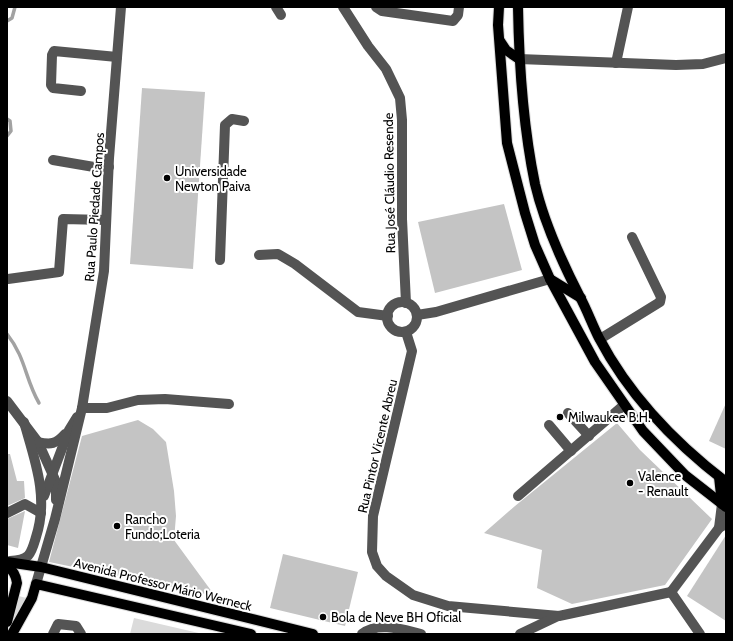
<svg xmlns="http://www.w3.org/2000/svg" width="733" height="641" font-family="Cabin,sans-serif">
  <rect width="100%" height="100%" fill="#fff"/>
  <g fill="#dbdbdb">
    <polygon points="15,595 30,599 11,631"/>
    <polygon points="134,618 203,634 130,634"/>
  </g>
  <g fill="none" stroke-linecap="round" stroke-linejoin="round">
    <g stroke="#a2a2a2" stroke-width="3.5">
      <polyline points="7,21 12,18 15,7"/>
      <polyline points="7,119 10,121 11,131 7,136"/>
      <path d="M 7,334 C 26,358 25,379 39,403"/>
    </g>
  </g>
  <g fill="#c4c4c4">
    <polygon points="142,88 205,92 193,269 130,264"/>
    <polygon points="504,204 522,270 435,293 418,222"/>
    <polygon points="726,403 726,449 709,441"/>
    <polygon points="138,420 153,429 166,442 174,491 176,516 174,540 215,596 49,562 82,436"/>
    <polygon points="617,423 640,450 712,519 665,585 572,604 537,588 542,550 484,533 515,506"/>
    <polygon points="7,454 10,454 17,481 24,481 25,498 7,506"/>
    <polygon points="25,511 18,548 7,545 7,519"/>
    <polygon points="726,535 726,621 687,596"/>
    <polygon points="283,554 358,572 345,626 270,608"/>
  </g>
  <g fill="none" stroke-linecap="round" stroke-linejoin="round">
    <defs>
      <g id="major">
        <polyline points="499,7 498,25 507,143 525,213 535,245 550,279 595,362 643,431 685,475 726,507"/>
        <path d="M 518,7 C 519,66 523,126 535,184 C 544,223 562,262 580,297 C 587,310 592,324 599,338 C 629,395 675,443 726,482"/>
        <polyline points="500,41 506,50 519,59"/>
        <polyline points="550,279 581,298"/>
        <polyline points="719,477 722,504"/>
        <polyline points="7,562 41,567 313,634"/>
        <path d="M 7,565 C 13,571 16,575 17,583 L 7,622"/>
        <polyline points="12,634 32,598 36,584 251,634"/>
      </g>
    </defs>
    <use href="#major" stroke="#dbdbdb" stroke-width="12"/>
    <g stroke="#545454" stroke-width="10">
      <polyline points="276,7 281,15"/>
      <polyline points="343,7 368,46 386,69 400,98 402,120 402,219 406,303"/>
      <polyline points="376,7 382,11 453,21 458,15 459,7"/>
      <polyline points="519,59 676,65 703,64 726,58"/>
      <polyline points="616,63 628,7"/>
      <polyline points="81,91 53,88 51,85 52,55 54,51 117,57"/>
      <polyline points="53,160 94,167 109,167"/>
      <polyline points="259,255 278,254 295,264 358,312 388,316"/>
      <polyline points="220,260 225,125 232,119 244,121"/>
      <polyline points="8,279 59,272 63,219 106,220"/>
      <circle cx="402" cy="317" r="15"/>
      <polyline points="417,315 436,312 550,279"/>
      <polyline points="406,332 412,351 373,516 372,552 377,566 386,576 413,595 448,606 559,616 671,592"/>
      <polyline points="600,339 660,302 661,297 632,237"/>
      <polyline points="7,401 38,442 56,482 56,500"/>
      <polyline points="82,408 107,408 138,400 165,399 229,404"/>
      <polyline points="568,413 589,436"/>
      <polyline points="549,425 571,451"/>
      <path d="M 38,442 C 51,445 56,444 65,434"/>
      <polyline points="44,496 69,430 77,417"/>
      <polyline points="518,496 624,405"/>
      <polyline points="7,513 25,504 41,513"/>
      <polyline points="719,528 722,504"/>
      <path d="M 10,561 C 30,560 31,554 36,537 C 49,497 35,461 24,422"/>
      <polyline points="36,584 55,519 82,408 104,271 109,158 121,7"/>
      <polyline points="671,592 719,528 726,524"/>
      <polyline points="671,592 700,634"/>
      <polyline points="53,634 58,624 76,626 81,634"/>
      <path d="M 362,634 C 378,621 404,630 421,634"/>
      <polyline points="520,634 558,616"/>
    </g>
    <use href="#major" stroke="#000" stroke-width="10"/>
  </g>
  <g fill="#000" stroke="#fff" stroke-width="1.5">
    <circle cx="167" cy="178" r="4"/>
    <circle cx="560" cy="417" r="4"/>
    <circle cx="630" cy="483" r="4"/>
    <circle cx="117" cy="526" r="4"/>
    <circle cx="323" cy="617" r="4"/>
  </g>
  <g text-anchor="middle" stroke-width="4" stroke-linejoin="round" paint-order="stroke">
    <g font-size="13" fill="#000" stroke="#fff" text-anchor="start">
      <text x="175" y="176">Universidade<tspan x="175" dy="15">Newton Paiva</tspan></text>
      <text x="568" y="422">Milwaukee B.H.</text>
      <text x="638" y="481">Valence<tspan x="638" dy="15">- Renault</tspan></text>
      <text x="125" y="524">Rancho<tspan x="125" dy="15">Fundo;Loteria</tspan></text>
      <text x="331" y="622">Bola de Neve BH Oficial</text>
    </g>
    <g font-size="13" fill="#000" stroke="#fff">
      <text transform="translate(389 183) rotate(-91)" y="5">Rua José Cláudio Resende</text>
      <text transform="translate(94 207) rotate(-86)" y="5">Rua Paulo Piedade Campos</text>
      <text transform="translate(377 446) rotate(-77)" y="5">Rua Pintor Vicente Abreu</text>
      <text transform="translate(163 584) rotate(14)" y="5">Avenida Professor Mário Werneck</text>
    </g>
  </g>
  <rect width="733" height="641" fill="none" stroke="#000000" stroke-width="16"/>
</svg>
